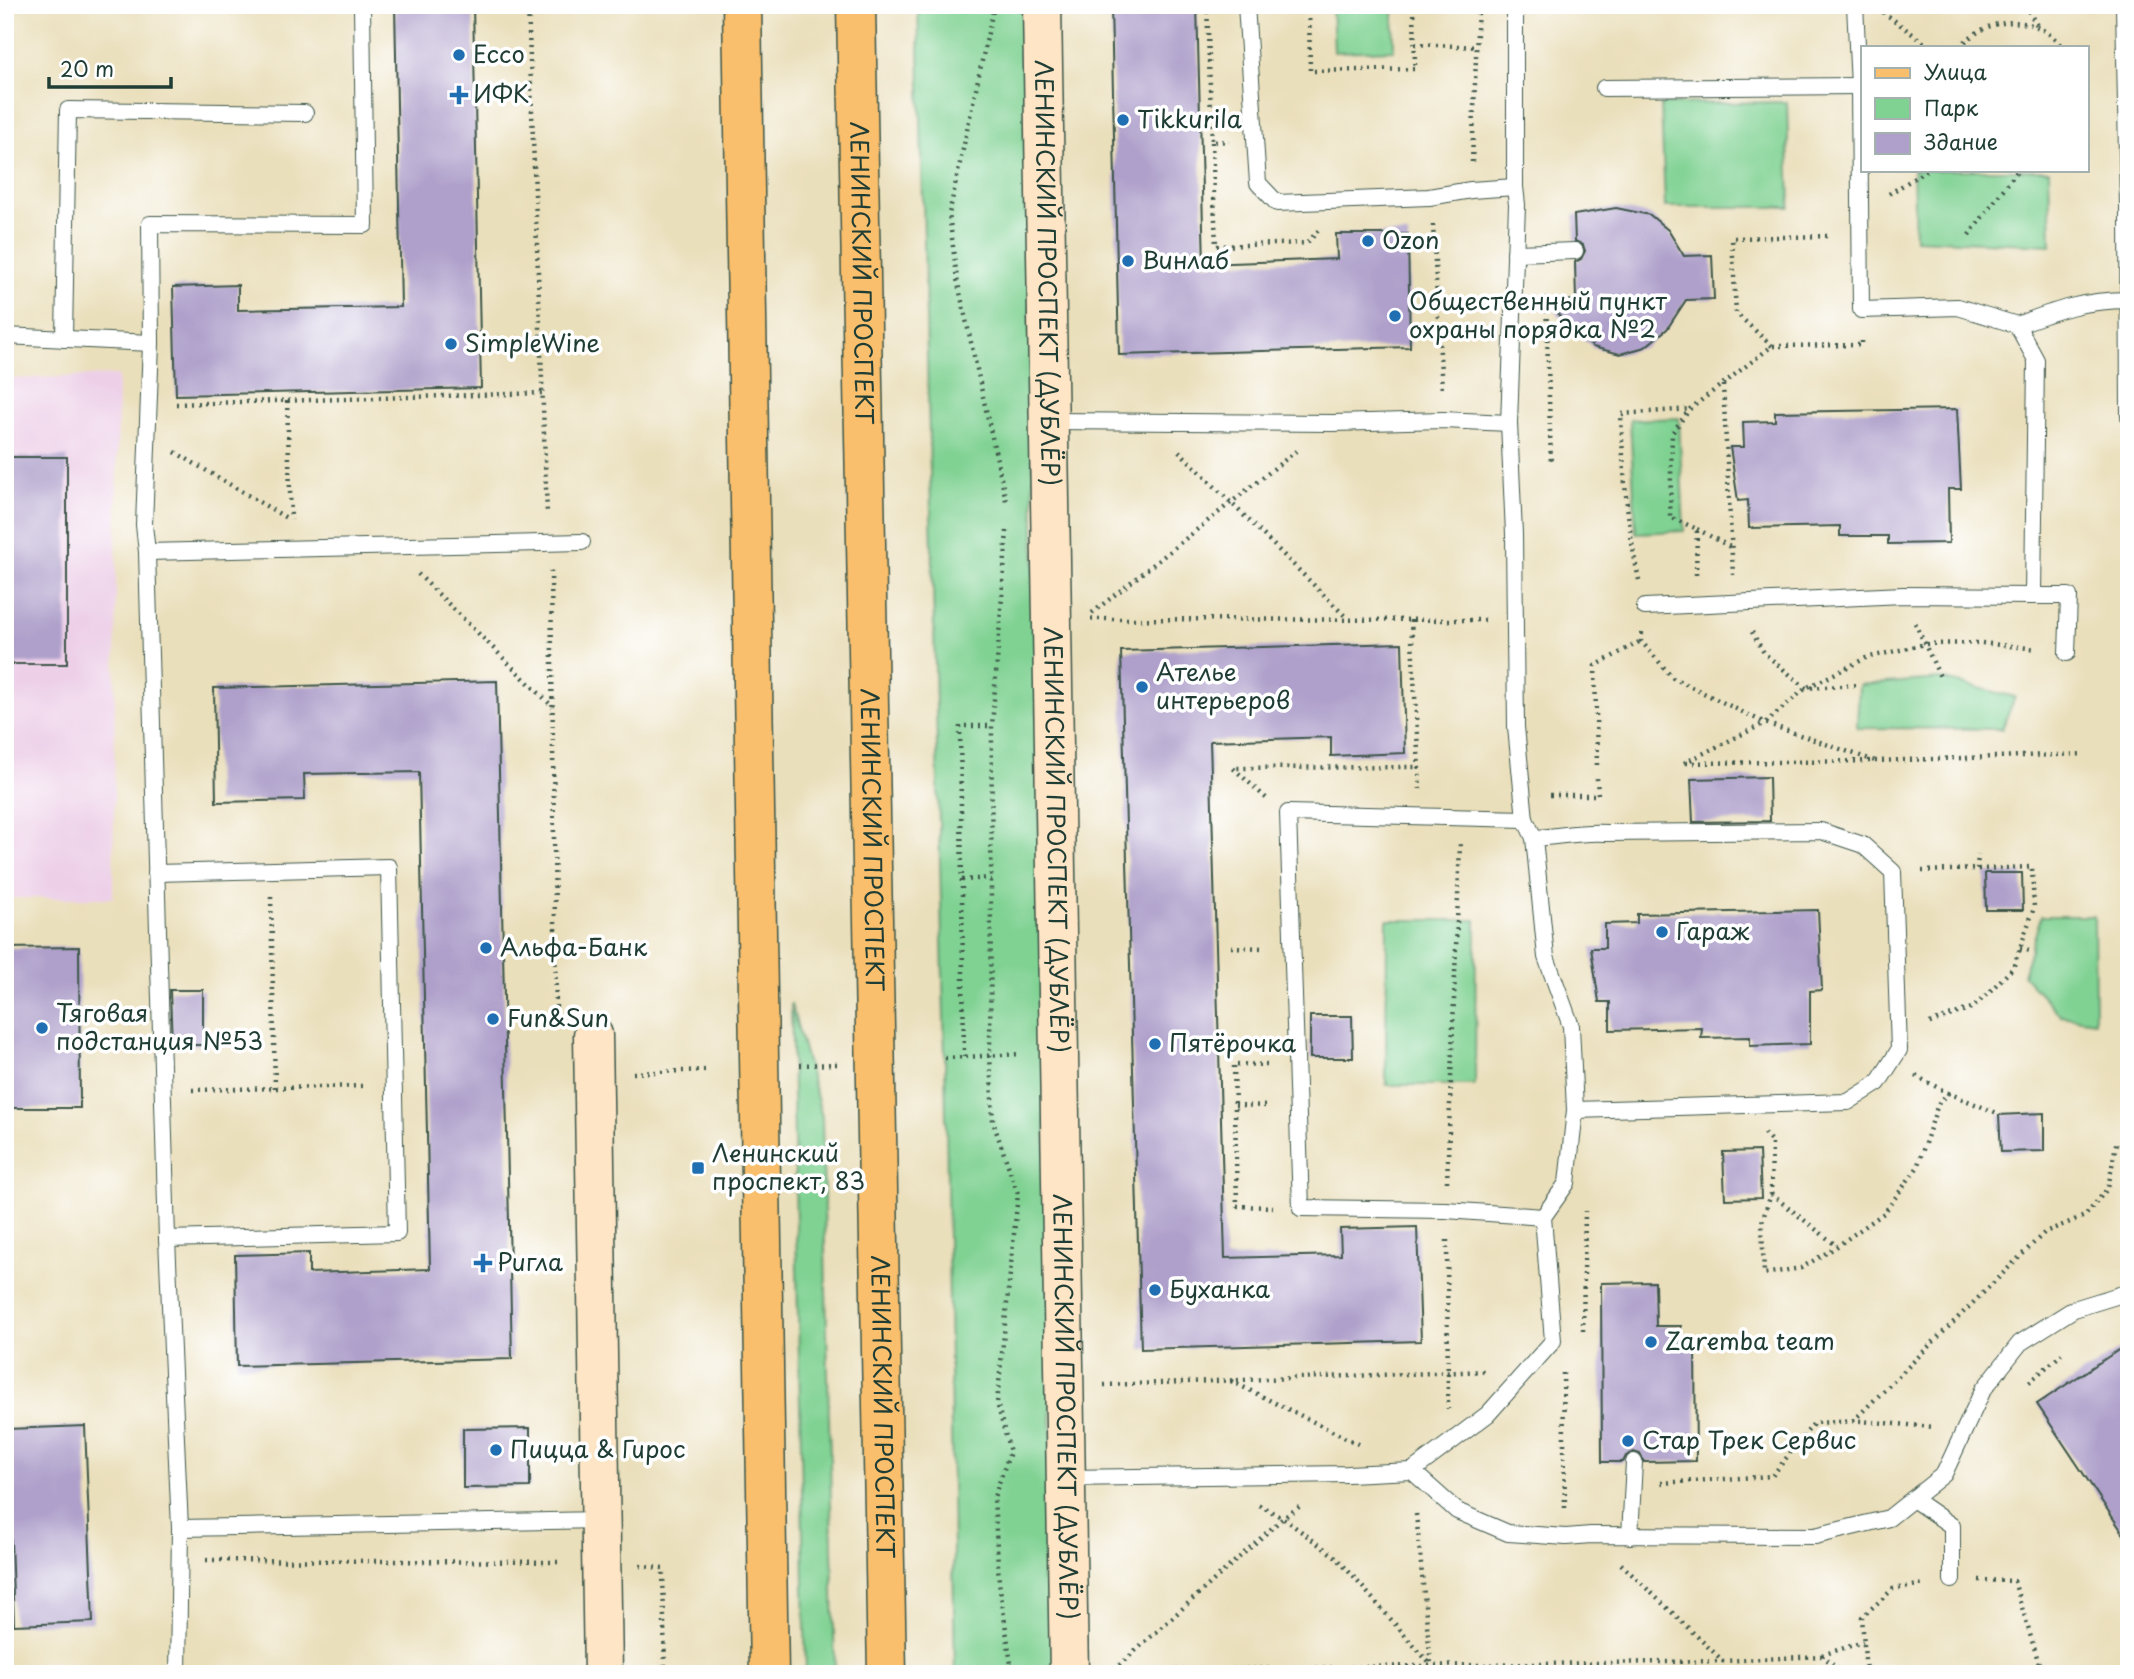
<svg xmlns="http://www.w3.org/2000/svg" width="2134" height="1679" font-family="'Playpen Sans',sans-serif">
  <rect width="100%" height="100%" fill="#fff"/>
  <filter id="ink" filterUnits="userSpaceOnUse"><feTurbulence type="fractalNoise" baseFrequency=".0143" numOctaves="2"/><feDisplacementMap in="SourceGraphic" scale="14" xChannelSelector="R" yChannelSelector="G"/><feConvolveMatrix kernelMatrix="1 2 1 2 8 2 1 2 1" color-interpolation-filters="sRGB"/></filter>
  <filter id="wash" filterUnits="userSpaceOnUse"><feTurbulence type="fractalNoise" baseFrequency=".00686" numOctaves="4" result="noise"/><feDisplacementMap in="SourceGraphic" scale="28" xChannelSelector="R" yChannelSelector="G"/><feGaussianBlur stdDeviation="1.57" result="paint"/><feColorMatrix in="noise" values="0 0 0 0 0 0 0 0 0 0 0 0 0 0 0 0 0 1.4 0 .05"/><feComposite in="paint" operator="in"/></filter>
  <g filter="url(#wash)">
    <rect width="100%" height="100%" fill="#eadfbb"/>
    <polygon fill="#edd0e8" points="118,375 113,898 5,898 5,379"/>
    <g fill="#80d293" stroke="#508864" stroke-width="2">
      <polygon points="918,5 1024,5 1056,1674 955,1674 945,1058"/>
      <polygon points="1332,5 1393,5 1394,50 1334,52"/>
      <polygon points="1787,102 1790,207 1665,207 1661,104"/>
      <polygon points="1913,170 2049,170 2051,245 1915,239"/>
      <polygon points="1679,418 1684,531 1636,533 1630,420"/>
      <polygon points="1941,679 2015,697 2002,729 1857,728 1859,685"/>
      <polygon points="2041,916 2094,916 2095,1021 2061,1016 2023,975"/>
      <polygon points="1387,920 1476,920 1475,1085 1386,1085"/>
      <polygon points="791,1003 822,1117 835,1674 806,1674"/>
    </g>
    <g id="blocks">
      <g fill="#afa0cb">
        <polygon points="395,5 473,5 481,388 176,395 173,287 238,285 238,310 401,307"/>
        <polygon points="1111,5 1197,5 1204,264 1337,259 1336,234 1408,234 1410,347 1119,355"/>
        <polygon points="1616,208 1650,215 1668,230 1684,256 1712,255 1714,299 1686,300 1667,329 1645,347 1620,354 1593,347 1573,331 1547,302 1576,300 1575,262 1581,259 1585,251 1583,245 1575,241 1574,215"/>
        <polygon points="1957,409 1961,489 1948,489 1949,543 1888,544 1888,536 1840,536 1840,526 1749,528 1748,500 1738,501 1730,447 1744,447 1743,422 1775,421 1775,412"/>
        <rect x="5" y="457" width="62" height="207"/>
        <polygon points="1402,643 1405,753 1331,756 1331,737 1210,741 1211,773 1225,1258 1341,1255 1340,1229 1417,1227 1421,1341 1141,1349 1121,651"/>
        <polygon points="497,681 512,1359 237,1366 235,1255 309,1253 309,1273 430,1269 419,772 304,774 305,800 216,802 214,688"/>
        <polygon points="1769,777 1770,821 1693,822 1691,779"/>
        <polygon points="1985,873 2022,873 2023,910 1986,910"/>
        <polygon points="1818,910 1822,990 1810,991 1810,1044 1750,1046 1750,1037 1701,1038 1702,1028 1610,1030 1610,1002 1599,1002 1591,948 1605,948 1605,924 1637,923 1637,914"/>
        <polygon points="79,947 80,1108 5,1108 5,948"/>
        <polygon points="170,990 203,990 203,1045 172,1045"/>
        <polygon points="1310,1016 1352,1016 1353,1058 1310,1058"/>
        <polygon points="2044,1113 2044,1151 2001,1152 1999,1115"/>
        <polygon points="1759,1151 1761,1198 1725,1199 1723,1152"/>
        <polygon points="1655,1282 1656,1326 1681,1326 1681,1347 1695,1346 1696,1461 1644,1462 1640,1454 1634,1452 1626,1456 1623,1462 1602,1462 1601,1283"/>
        <polygon points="2129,1343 2129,1542 2037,1404"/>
        <polygon points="85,1426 93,1622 14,1625 7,1429"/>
        <polygon points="530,1428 530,1487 463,1488 463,1429"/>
      </g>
    </g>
  </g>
  <g filter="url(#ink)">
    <use href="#blocks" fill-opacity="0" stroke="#3d5548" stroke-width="2"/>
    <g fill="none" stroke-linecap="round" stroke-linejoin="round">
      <defs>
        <g id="lane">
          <polyline points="362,5 365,225 150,224 151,343 144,525 147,552 582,542"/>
          <polyline points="1246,5 1258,183 1277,203 1429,197 1471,190 1515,187"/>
          <polyline points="1855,5 1859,86 1861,310 1958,307 2017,325 2036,360 2033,596 2069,596 2067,653"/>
          <polyline points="2124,5 2128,206 2129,417"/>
          <polyline points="1604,88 1859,86"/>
          <polyline points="1515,253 1575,251"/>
          <path d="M 2017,325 C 2057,310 2084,300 2128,300"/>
          <polyline points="5,336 151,343"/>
          <polyline points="64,339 68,110 305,113"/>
          <polyline points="1050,421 1333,423 1443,420 1509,423"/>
          <polyline points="147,552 167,1239 180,1528 600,1520"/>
          <polyline points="1645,607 1903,595 2033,596"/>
          <polyline points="1525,819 1288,813 1301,1208 1446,1210 1543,1217"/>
          <path d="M 1534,838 C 1558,837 1581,831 1606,833 L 1821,831 L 1863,845 L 1893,872 L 1899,1050 L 1878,1083 L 1848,1102 L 1575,1110"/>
          <polyline points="156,873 389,867 397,1233 167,1239"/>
          <polyline points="1412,1471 1488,1414 1553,1341 1543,1217 1567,1183 1575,1110 1571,1026 1546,957 1534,838 1525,819 1516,727 1514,534 1509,423 1517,205 1515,187 1515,5"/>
          <polyline points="1065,1478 1348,1474 1412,1471 1457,1511 1508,1533 1566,1537 1591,1535 1815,1536 1889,1518 1944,1474 1983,1390 2020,1343 2074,1309 2129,1292"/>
          <polyline points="1913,1499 1952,1526 1952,1580"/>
          <polyline points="1630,1536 1634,1462"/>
          <polyline points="178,1674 180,1528"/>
        </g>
        <g id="secondary">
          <path id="s1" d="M 1042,5 L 1069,1674"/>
          <polyline points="593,1035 603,1674"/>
        </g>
        <g id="primary">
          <polyline points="742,5 769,1674"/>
          <path id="s2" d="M 856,5 L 887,1674"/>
        </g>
      </defs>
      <use href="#lane" stroke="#3d5548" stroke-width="18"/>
      <use href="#secondary" stroke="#3d5548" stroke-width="41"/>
      <use href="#primary" stroke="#3d5548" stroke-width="41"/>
      <g stroke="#3d5548" stroke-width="4.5" stroke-dasharray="2 5" stroke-linecap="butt">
        <polyline points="528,5 547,514"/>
        <polyline points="994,5 949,214 957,279 1007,505"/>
        <polyline points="1207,5 1212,142 1229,141"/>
        <polyline points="1309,5 1310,71 1415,69 1414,5"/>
        <polyline points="2025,5 2038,27"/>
        <polyline points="1883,12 1930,47"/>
        <polyline points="1415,44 1478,47"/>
        <path d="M 1960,47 C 1987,16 2036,12 2062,47"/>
        <polyline points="5,102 10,5"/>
        <polyline points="1212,142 1216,246 1307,243 1319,230"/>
        <polyline points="1472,162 1478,5"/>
        <polyline points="1889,194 1927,170"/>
        <polyline points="1433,225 1442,391"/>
        <polyline points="1969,235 2018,170"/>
        <polyline points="1546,297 1551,464"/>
        <polyline points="1772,346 1736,313 1732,238 1831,236"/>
        <polyline points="1723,385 1733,575"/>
        <polyline points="287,401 291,520"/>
        <polyline points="176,404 543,393"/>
        <polyline points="1179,451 1347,618"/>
        <polyline points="175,452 288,519"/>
        <polyline points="1697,529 1732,548"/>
        <polyline points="1007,531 992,726 990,1055 993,1122 1018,1194 997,1403 1010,1452 994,1497 999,1582 1011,1664 1008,1674"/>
        <polyline points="551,571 556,1017"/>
        <polyline points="418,574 553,707"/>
        <polyline points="1696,575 1697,529 1670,517 1672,433 1690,409 1772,346 1862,345 1862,338"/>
        <path d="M 1639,580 C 1627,525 1623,471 1621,414 L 1690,409"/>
        <polyline points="1092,613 1296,451"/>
        <polyline points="1091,619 1485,620"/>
        <polyline points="1411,620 1420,789"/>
        <polyline points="1915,623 1941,679"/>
        <polyline points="1752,632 1764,653 1806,688 1859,685"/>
        <polyline points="1642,633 1641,641 1673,678 1765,723 1875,761"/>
        <polyline points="1684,763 1765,723 1806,688 1866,658 1925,644 1981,643 2037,649"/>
        <polyline points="1686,763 1875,761 2084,754"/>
        <polyline points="1597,765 1595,666 1641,641"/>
        <polyline points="1550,795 1598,795 1597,778"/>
        <polyline points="1266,798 1233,768 1419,767"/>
        <polyline points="1977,869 1978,854"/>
        <polyline points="1922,871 2032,867 2034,908 2013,968 1974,1007 1927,1024"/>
        <polyline points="962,880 991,878"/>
        <polyline points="271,897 275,1088"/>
        <polyline points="1231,947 1265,948"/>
        <polyline points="2020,949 2031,951"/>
        <polyline points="964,1057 960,726 992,726"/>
        <polyline points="945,1058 1021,1054"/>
        <polyline points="800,1065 837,1064"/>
        <polyline points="1267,1065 1234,1064 1237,1206 1273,1207"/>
        <polyline points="633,1073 706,1070"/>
        <polyline points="192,1090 365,1086"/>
        <polyline points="1948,1093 1997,1113"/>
        <polyline points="1235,1105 1269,1106"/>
        <polyline points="1764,1133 1772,1142 1771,1194 1762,1222 1764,1274 1801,1268 1833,1249 1884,1213 1917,1168 1938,1104 1948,1093 1916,1076"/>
        <polyline points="1447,1182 1460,844"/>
        <polyline points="1771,1194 1837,1246"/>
        <polyline points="1447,1240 1448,1409"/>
        <polyline points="1583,1331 1585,1211"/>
        <polyline points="1563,1373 1565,1508"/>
        <polyline points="1231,1381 1358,1444"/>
        <polyline points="2029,1382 2062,1354"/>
        <polyline points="1104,1385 1487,1371"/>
        <polyline points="1853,1421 2045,1232 2085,1216 2108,1188 2117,1139"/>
        <polyline points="1661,1483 1772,1476 1814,1423 1860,1421 1934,1427"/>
        <polyline points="1259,1505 1283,1518 1337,1558 1431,1665"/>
        <polyline points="1416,1514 1431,1665"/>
        <polyline points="206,1560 561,1562"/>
        <polyline points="1621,1564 1723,1661 1821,1656 1845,1674"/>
        <polyline points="640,1566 663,1568 665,1674"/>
        <polyline points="1979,1580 2014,1581 2042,1674"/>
        <polyline points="1822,1655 1863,1642"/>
        <polyline points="1114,1670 1283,1518 1302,1505"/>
        <polyline points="1113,1671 1723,1661"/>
        <polyline points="1866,1674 1862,1617 1893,1589 1925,1584"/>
      </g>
      <use href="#lane" stroke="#fff" stroke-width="16"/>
      <use href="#secondary" stroke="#fde5c5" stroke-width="38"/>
      <use href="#primary" stroke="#f9bf6d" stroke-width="38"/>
    </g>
  </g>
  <g fill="#1f6fb2" stroke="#fff" stroke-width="2.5">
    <circle cx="459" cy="55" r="7"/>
    <path d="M455.5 84.5h7v7h7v7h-7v7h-7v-7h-7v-7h7z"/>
    <circle cx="1123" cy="120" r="7"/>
    <circle cx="1368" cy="241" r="7"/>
    <circle cx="1128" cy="261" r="7"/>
    <circle cx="1395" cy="316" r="7"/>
    <circle cx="451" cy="344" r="7"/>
    <circle cx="1142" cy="687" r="7"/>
    <circle cx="1662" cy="932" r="7"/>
    <circle cx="486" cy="948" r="7"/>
    <circle cx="493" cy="1019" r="7"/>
    <circle cx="42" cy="1028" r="7"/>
    <circle cx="1155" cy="1044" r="7"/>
    <rect x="691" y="1161" width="14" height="14" rx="3.5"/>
    <path d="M479.5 1252.5h7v7h7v7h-7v7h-7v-7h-7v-7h7z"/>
    <circle cx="1155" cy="1290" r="7"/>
    <circle cx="1651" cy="1342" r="7"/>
    <circle cx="1628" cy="1441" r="7"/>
    <circle cx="496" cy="1450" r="7"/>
  </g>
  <g text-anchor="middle" stroke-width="7" stroke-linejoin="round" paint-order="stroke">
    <g font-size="24" fill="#1f3d34" stroke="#fff" text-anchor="start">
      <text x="473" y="63">Ecco</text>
      <text x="473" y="103">ИФК</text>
      <text x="1137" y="128">Tikkurila</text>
      <text x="1382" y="249">Ozon</text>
      <text x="1142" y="269">Винлаб</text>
      <text x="1409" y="310">Общественный пункт<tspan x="1409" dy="28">охраны порядка №2</tspan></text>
      <text x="465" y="352">SimpleWine</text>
      <text x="1156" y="681">Ателье<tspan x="1156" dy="28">интерьеров</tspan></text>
      <text x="1676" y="940">Гараж</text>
      <text x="500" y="956">Альфа-Банк</text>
      <text x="56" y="1022">Тяговая<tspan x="56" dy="28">подстанция №53</tspan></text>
      <text x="507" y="1027">Fun&amp;Sun</text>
      <text x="1169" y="1052">Пятёрочка</text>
      <text x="712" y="1162">Ленинский<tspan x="712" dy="28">проспект, 83</tspan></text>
      <text x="497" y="1271">Ригла</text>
      <text x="1169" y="1298">Буханка</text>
      <text x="1665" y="1350">Zaremba team</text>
      <text x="1642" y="1449">Стар Трек Сервис</text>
      <text x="510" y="1458">Пицца &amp; Гирос</text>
    </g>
    <g font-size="24" fill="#1f3d34" stroke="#fff">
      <text dy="8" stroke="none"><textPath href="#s2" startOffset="268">ЛЕНИНСКИЙ ПРОСПЕКТ</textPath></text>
      <text dy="8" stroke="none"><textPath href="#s1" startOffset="268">ЛЕНИНСКИЙ ПРОСПЕКТ (ДУБЛЁР)</textPath></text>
      <text dy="8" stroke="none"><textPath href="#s2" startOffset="835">ЛЕНИНСКИЙ ПРОСПЕКТ</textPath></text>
      <text dy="8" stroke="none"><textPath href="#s1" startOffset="835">ЛЕНИНСКИЙ ПРОСПЕКТ (ДУБЛЁР)</textPath></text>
      <text dy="8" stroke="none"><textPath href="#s2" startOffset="1402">ЛЕНИНСКИЙ ПРОСПЕКТ</textPath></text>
      <text dy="8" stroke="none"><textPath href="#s1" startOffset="1402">ЛЕНИНСКИЙ ПРОСПЕКТ (ДУБЛЁР)</textPath></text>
    </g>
  </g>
  <rect width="2134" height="1679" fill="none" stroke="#fff" stroke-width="28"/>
  <rect x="1861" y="46" width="228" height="126" fill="#ffffff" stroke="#a5b1ae" stroke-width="2"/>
  <rect x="1875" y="68" width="35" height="10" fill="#f9bf6d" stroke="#a5b1ae" stroke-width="2"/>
  <text x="1924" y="80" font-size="21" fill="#1f3d34">Улица</text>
  <rect x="1875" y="98" width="35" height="21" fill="#80d293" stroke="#a5b1ae" stroke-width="2"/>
  <text x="1924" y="116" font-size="21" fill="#1f3d34">Парк</text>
  <rect x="1875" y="133" width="35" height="21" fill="#afa0cb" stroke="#a5b1ae" stroke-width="2"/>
  <text x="1924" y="150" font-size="21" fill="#1f3d34">Здание</text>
  <path d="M49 77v10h122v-10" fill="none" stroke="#1f3d34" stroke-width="3.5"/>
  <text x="60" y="77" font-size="21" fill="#1f3d34" stroke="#ffffff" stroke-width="5" paint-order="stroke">20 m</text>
</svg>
